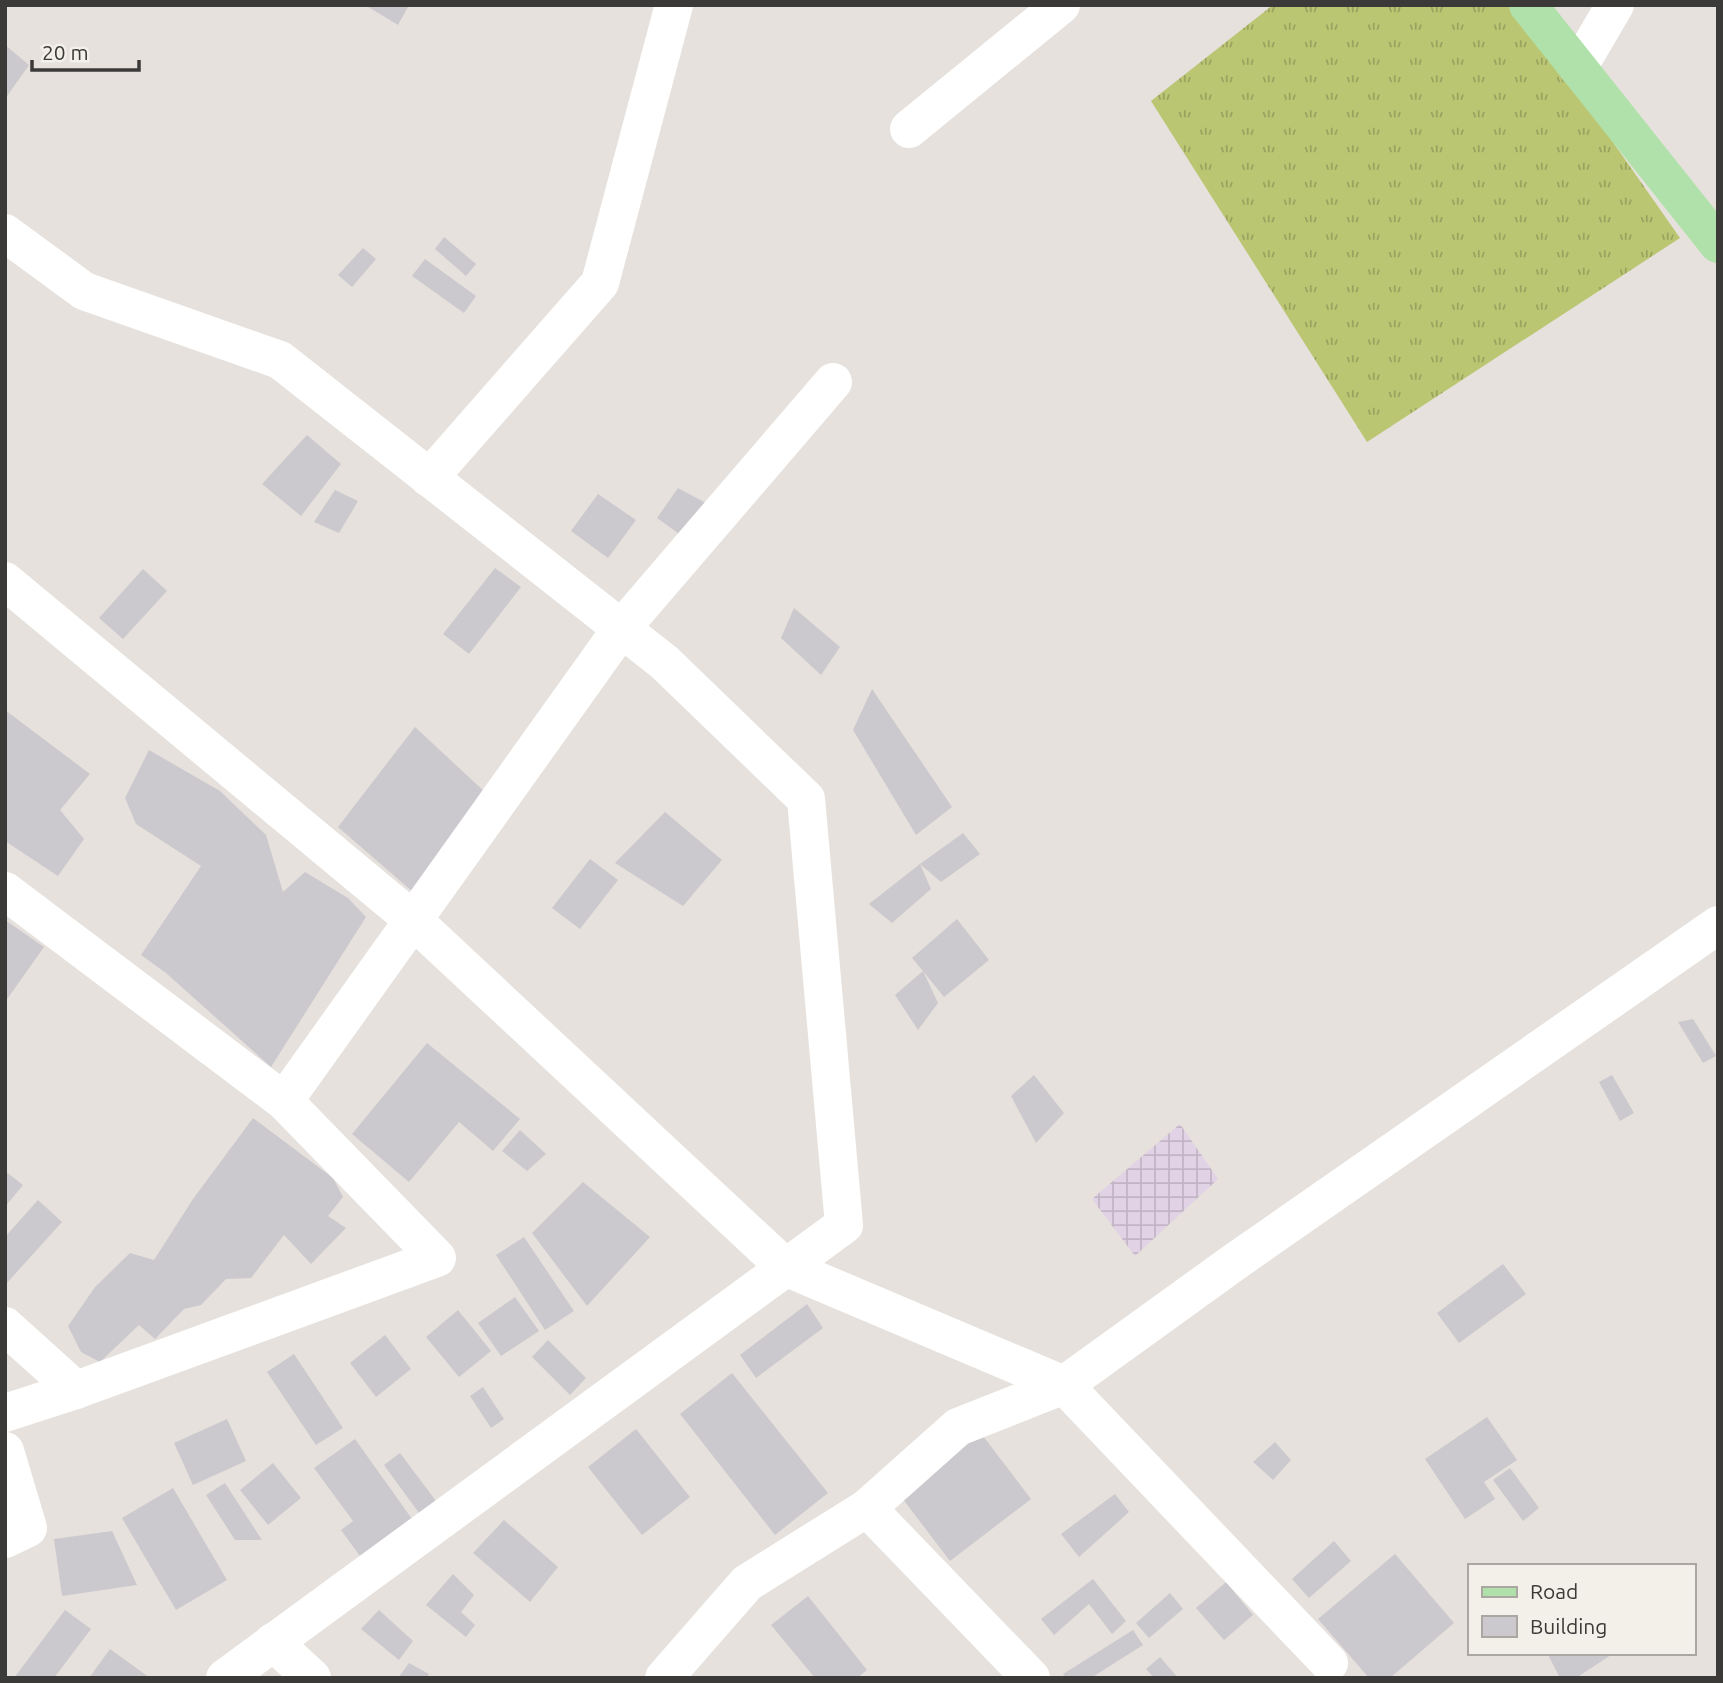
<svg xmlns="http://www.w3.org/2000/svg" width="1723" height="1683" font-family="Ubuntu,sans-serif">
  <defs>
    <pattern id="industrial-grid" width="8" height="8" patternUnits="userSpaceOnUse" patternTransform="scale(1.75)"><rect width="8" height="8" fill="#e2d2e5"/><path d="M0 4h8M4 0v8" fill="none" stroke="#c3b5c5"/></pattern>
    <pattern id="grass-tufts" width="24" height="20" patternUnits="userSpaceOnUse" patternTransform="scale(1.75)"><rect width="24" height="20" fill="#bbc672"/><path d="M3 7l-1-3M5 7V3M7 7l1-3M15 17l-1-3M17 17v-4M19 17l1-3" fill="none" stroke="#99a25f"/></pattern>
  </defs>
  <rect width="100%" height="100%" fill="#e6e1dc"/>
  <polygon fill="url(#industrial-grid)" points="1180,1124 1218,1179 1135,1256 1092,1199"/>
  <polygon fill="url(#grass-tufts)" points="1273,5 1517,5 1680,238 1367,442 1151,101"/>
  <g fill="#ccc9ce">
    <polygon points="365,5 409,5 398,25"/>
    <polygon points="5,45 29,65 5,99"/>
    <polygon points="444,237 476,264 466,276 435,249"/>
    <polygon points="363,248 376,259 352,287 338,275"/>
    <polygon points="425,259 476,296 464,313 412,276"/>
    <polygon points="307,435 341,464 301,516 262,484"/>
    <polygon points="678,488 706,503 682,536 657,518"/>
    <polygon points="335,490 358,501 339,533 314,522"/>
    <polygon points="598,494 636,520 608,558 571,531"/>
    <polygon points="495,568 521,587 469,654 443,634"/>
    <polygon points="143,569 167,591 123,639 99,618"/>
    <polygon points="794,608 840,647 821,675 781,638"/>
    <polygon points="872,689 952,807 916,835 853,730"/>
    <polygon points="5,710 90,774 60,810 84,839 58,876 5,841"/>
    <polygon points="415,727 487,794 413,892 338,827"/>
    <polygon points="149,750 220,791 266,835 283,892 305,872 348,898 366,917 271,1067 166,973 141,955 201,866 136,824 125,798"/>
    <polygon points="665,812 722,860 683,906 615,863"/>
    <polygon points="963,833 980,854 941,882 920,864"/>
    <polygon points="590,859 618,880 580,929 552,908"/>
    <polygon points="920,864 931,889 892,923 869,904"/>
    <polygon points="957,919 989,960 944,997 923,971 938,1003 918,1030 895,995 923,971 912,958"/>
    <polygon points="5,920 44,947 5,1002"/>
    <polygon points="1693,1019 1716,1056 1703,1063 1678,1022"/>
    <polygon points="427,1043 520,1119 493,1151 459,1122 409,1182 352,1134"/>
    <polygon points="1034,1075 1064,1113 1036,1143 1011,1096"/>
    <polygon points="1612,1075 1634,1113 1620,1121 1599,1082"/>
    <polygon points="253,1118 333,1178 343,1197 328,1216 346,1228 311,1264 284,1235 251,1278 226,1279 201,1305 184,1309 155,1339 139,1325 100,1362 81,1352 68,1326 95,1287 130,1253 154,1260 193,1199"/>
    <polygon points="520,1130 546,1154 527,1171 502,1151"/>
    <polygon points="5,1171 23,1185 5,1207"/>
    <polygon points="583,1182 650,1237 587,1306 532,1233"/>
    <polygon points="38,1200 62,1222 5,1285 5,1237"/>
    <polygon points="524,1237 574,1311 545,1330 496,1255"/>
    <polygon points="1503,1264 1526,1294 1459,1343 1437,1313"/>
    <polygon points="515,1297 539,1331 501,1356 478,1323"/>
    <polygon points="807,1304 823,1328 756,1378 740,1355"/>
    <polygon points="458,1310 491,1351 459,1377 426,1337"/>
    <polygon points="385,1335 411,1369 376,1397 350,1363"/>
    <polygon points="548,1340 586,1378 570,1395 532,1357"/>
    <polygon points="294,1354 343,1428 316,1445 267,1372"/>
    <polygon points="732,1373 828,1493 775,1535 680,1414"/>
    <polygon points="483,1387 504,1419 491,1428 470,1396"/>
    <polygon points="1487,1417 1517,1460 1484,1482 1495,1499 1465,1519 1425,1459"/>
    <polygon points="227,1419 246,1461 193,1485 174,1443"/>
    <polygon points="636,1429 690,1497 642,1535 588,1467"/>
    <polygon points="980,1432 1031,1499 950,1561 899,1494"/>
    <polygon points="355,1439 417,1526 365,1563 341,1530 353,1521 314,1468"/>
    <polygon points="1275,1442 1291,1460 1273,1480 1253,1462"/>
    <polygon points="400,1453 436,1501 419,1513 384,1465"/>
    <polygon points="273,1463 301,1498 268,1525 240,1490"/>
    <polygon points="1510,1468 1539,1508 1523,1521 1493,1480"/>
    <polygon points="225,1483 262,1540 235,1540 206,1495"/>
    <polygon points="173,1488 227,1580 176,1610 122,1518"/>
    <polygon points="1115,1494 1129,1512 1079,1557 1061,1534"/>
    <polygon points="504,1520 558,1567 530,1602 473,1553"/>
    <polygon points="112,1531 137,1585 62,1596 54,1539"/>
    <polygon points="1334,1541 1351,1561 1309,1598 1292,1579"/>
    <polygon points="1395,1554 1454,1623 1390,1678 1369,1678 1318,1619"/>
    <polygon points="453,1574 474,1595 461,1612 475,1625 466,1637 426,1605"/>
    <polygon points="1093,1579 1126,1621 1112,1634 1089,1604 1054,1635 1041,1619"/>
    <polygon points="1226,1582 1253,1615 1224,1640 1196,1608"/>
    <polygon points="1170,1593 1183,1609 1149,1638 1136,1623"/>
    <polygon points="808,1596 867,1670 857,1678 815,1678 771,1625"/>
    <polygon points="65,1610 91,1629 54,1678 14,1678"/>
    <polygon points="379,1610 413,1641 399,1660 361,1629"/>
    <polygon points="1133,1630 1143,1645 1091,1678 1066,1678 1063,1674"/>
    <polygon points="110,1649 150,1678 89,1678"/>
    <polygon points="1547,1653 1614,1653 1576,1678 1560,1678"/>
    <polygon points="1160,1657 1178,1678 1154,1678 1146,1669"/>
    <polygon points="409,1663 429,1674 427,1678 398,1678"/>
  </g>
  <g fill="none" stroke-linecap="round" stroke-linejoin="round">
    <g stroke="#fff" stroke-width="38">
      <polyline points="1578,68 1615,5"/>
      <polyline points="909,129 1061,5"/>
      <polyline points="5,233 84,291 280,360 664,662 806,799 844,1225 225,1678"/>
      <polyline points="429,478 600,283 674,5"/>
      <polyline points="5,581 413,920 785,1267 1064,1385 1233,1263 1718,925"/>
      <polyline points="5,891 284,1101"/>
      <polyline points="5,1326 76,1390"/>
      <polyline points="5,1413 76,1390 437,1258 284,1101 621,629 833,382"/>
      <polyline points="5,1451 28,1528 5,1539"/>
      <polyline points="867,1508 1031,1678"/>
      <polyline points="273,1642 312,1678"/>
      <polyline points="664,1678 747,1583 867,1508 958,1427 1064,1385 1329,1663"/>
    </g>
    <polyline stroke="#b0e1aa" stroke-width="38" points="1528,5 1718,244"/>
  </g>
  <rect width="1723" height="1683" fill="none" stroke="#3c3a38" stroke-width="14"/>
  <rect x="1468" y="1564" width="228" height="91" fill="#f3efe9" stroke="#aaa7a2" stroke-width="2"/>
  <rect x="1482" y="1587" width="35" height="10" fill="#b0e1aa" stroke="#aaa7a2" stroke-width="2"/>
  <text x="1530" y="1599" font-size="21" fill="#3c3a38">Road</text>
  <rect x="1482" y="1616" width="35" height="21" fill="#ccc9ce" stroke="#aaa7a2" stroke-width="2"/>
  <text x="1530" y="1634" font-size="21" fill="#3c3a38">Building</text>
  <path d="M32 60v10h107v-10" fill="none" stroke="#3c3a38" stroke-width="3.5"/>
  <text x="42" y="60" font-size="21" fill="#3c3a38" stroke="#f3efe9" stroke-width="5" paint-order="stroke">20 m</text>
</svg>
